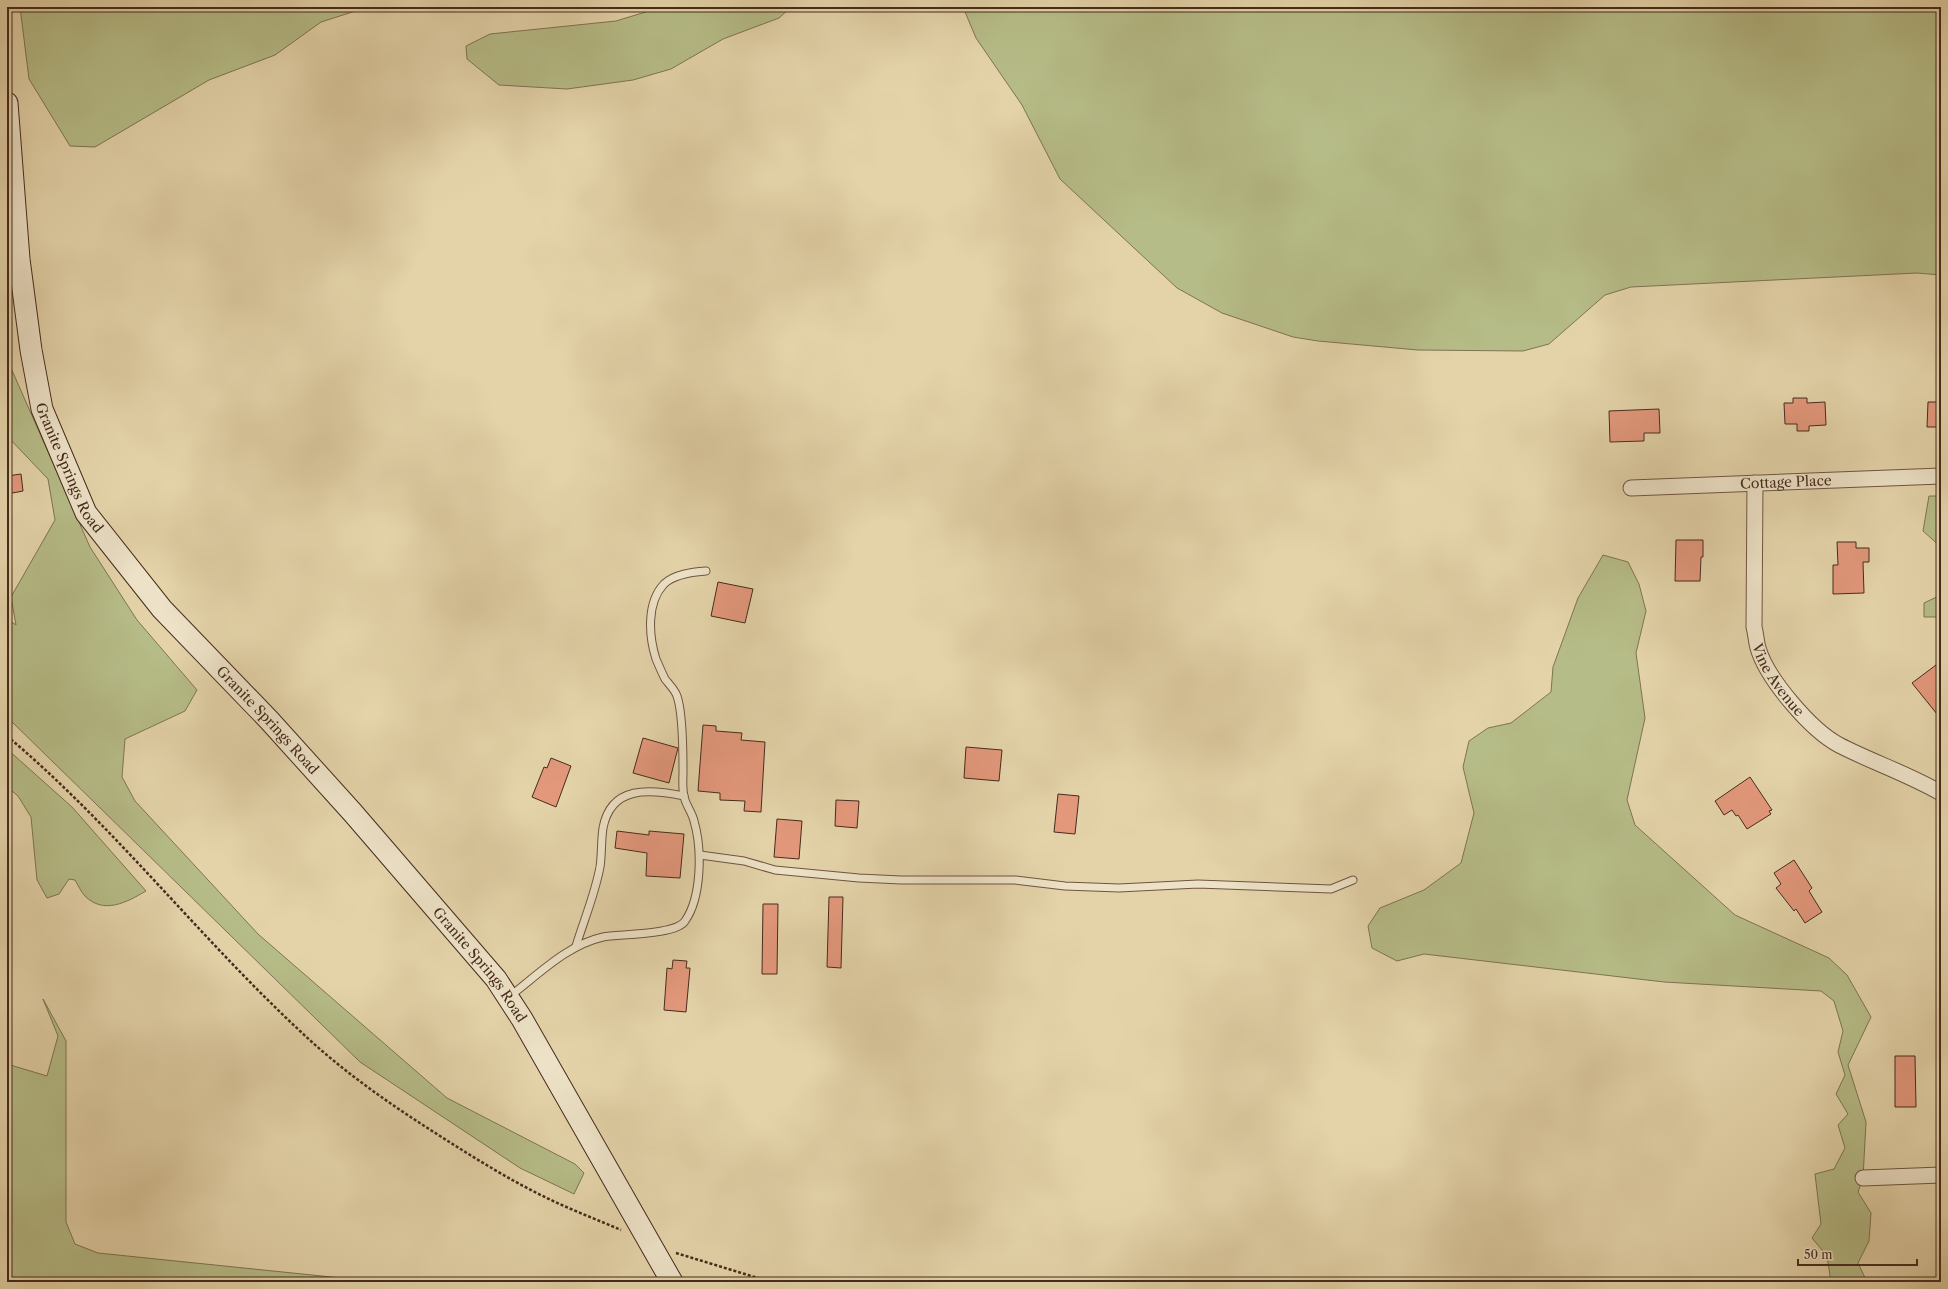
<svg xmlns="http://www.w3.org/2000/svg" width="1948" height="1289" font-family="'Libre Caslon Text',serif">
  <rect width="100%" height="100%" fill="#e4d3a9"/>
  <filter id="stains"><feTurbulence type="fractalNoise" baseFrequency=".005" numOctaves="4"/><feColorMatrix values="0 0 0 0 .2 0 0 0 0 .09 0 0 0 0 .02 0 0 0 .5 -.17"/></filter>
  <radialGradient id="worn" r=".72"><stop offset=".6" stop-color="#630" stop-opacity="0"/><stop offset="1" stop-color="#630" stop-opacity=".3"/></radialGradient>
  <g fill="#b6bc87" stroke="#7e7452">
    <polygon points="20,7 368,7 321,22 275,55 209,80 95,147 70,146 29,79"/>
    <polygon points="662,7 791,7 779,18 723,39 671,69 633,80 567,89 499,85 467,59 466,46 490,34 616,21"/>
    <polygon points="963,7 1941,7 1941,275 1917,273 1631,287 1605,295 1549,344 1523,351 1418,350 1318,341 1293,337 1222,313 1177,288 1060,179 1022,105 976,38"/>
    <polygon points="7,359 90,547 137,620 197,690 185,711 125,739 122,777 135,801 258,934 447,1098 575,1164 584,1173 574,1194 520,1168 360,1062 7,717 7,619 16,625 11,597 55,520 48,479 7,436"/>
    <polygon points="1929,496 1941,496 1941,547 1923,531"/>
    <polygon points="1603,555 1628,562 1639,584 1646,611 1636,653 1645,718 1627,800 1635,825 1735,915 1829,958 1847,975 1871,1017 1848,1065 1866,1122 1863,1178 1858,1192 1871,1213 1869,1241 1858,1263 1867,1282 1831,1282 1827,1256 1812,1238 1821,1224 1815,1174 1834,1169 1845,1148 1838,1125 1848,1114 1836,1094 1845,1075 1838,1052 1843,1031 1834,1001 1821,991 1664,982 1424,954 1397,961 1372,948 1368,926 1380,908 1424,890 1461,863 1474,813 1463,767 1469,741 1488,728 1511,723 1551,692 1553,667 1578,598"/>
    <polygon points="1941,595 1941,617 1924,617 1924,603"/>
    <path d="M 7,749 L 72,807 L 146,891 C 127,902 104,915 85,896 C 81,892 78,885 75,880 L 69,879 L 59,894 L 47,898 L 37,880 L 31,817 L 18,796 L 7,787 Z"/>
    <polygon points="43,999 66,1041 66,1222 75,1244 98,1253 380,1282 7,1282 7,1064 47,1076 58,1036"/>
  </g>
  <g fill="#e3987c" stroke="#462b1d">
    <polygon points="1793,398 1807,398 1807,403 1825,402 1826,425 1809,426 1809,431 1797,431 1797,424 1785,424 1784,403 1793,403"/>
    <polygon points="1928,402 1941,402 1941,427 1927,427"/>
    <polygon points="1659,409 1660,433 1644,433 1644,441 1610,442 1609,411"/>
    <polygon points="21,474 23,491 7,494 7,476"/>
    <polygon points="1676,540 1703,540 1703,557 1701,557 1700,581 1675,581"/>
    <polygon points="1837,542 1856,542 1856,548 1869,548 1869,562 1863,562 1864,593 1833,594 1833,565 1838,565"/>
    <polygon points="718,582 753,589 745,623 711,616"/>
    <polygon points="1936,665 1941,671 1941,719 1912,683"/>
    <polygon points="703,725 716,726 716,731 742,733 741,740 765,742 761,812 744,811 745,801 720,800 720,793 698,791"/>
    <polygon points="643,738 678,748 669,783 633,773"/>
    <polygon points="966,747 1002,750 999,781 964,778"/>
    <polygon points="551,758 571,766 556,807 532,797 544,767 547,768"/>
    <polygon points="1750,777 1772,810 1769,811 1771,814 1747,829 1738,815 1736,816 1732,810 1724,815 1715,801"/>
    <polygon points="1058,794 1079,796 1075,834 1054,832"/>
    <polygon points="836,800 859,801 857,828 835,826"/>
    <polygon points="777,819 802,821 799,859 774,857"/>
    <polygon points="617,831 649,835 649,831 684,834 680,878 646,876 647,853 615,848"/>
    <polygon points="1794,860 1812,888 1809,891 1822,912 1805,923 1796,909 1794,911 1776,888 1781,884 1774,873"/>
    <polygon points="829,897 843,897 841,968 827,967"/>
    <polygon points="763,904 778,904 777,974 762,974"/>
    <polygon points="673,960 687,961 686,968 690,968 686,1012 664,1010 667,968 672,969"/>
    <polygon points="1895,1056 1915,1056 1916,1107 1895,1107"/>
  </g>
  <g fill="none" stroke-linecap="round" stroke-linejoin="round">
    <defs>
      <g id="lane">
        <polyline points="700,855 744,861 775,870 859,878 901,880 1015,880 1065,886 1119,888 1198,884 1331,889 1353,880"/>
        <path d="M 576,946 C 584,920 595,894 600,867 C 602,854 601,841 603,828 C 611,785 650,789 684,796"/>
        <path d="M 510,996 C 539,974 567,945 603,937 C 620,934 676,935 685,921 C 702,897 702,848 694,821 C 692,812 685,804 684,796 C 682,788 683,779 683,771 C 683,753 683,713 677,696 C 675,690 669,684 665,679 C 662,673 659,666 656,659 C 649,637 646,603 664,584 C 674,574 693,572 706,571"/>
      </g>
      <g id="street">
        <path id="s1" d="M 1755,483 L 1754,627 C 1756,634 1756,641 1758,648 C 1767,679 1811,730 1839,745 C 1872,762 1908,774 1941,793"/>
        <path id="s2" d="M 1631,488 L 1941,476"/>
        <polyline points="1863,1178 1941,1175"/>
      </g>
      <g id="secondary">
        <path id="s3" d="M 7,103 L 19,259 L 31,350 L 42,409 L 86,513 L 162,609 L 269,720 L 353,813 L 496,979 L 522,1019 L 672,1282"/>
      </g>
    </defs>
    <use href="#lane" stroke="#6e5540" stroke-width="9"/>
    <use href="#street" stroke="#6e5540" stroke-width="17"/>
    <use href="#secondary" stroke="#462b1d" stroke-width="23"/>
    <g stroke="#462b1d" stroke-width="2.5" stroke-dasharray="3 2" stroke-linecap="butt">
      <path d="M 7,736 C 113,825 198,936 300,1031 C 342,1071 391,1105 440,1136 C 476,1159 513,1182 551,1200 C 574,1211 598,1220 621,1230"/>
      <polyline points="676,1253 771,1282"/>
    </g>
    <use href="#lane" stroke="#ede2c7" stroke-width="7"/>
    <use href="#street" stroke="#ede2c7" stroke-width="15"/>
    <use href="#secondary" stroke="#ede2c7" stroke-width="21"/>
  </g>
  <g text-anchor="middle" stroke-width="3.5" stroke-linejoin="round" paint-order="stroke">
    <g font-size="14" fill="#462b1d" stroke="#ede2c7">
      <text dy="5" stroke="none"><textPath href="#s3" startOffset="373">Granite Springs Road</textPath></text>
      <text dy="5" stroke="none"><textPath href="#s2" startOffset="155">Cottage Place</textPath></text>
      <text dy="5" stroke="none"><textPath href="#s1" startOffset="203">Vine Avenue</textPath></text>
      <text dy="5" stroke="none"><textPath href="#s3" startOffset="697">Granite Springs Road</textPath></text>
      <text dy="5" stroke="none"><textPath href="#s3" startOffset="1021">Granite Springs Road</textPath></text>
    </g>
  </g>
  <rect width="1948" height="1289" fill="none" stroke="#e4d3a9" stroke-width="24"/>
  <rect x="8" y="8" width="1932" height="1273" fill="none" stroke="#462b1d" stroke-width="2"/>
  <rect x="12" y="12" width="1924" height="1265" fill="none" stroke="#462b1d"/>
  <path d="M1798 1259v6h119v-6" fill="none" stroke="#462b1d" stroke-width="2"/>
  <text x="1804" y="1259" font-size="12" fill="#462b1d" stroke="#ede2c7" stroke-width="3" paint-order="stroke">50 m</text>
  <rect width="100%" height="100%" filter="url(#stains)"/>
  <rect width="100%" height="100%" fill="url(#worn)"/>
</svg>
